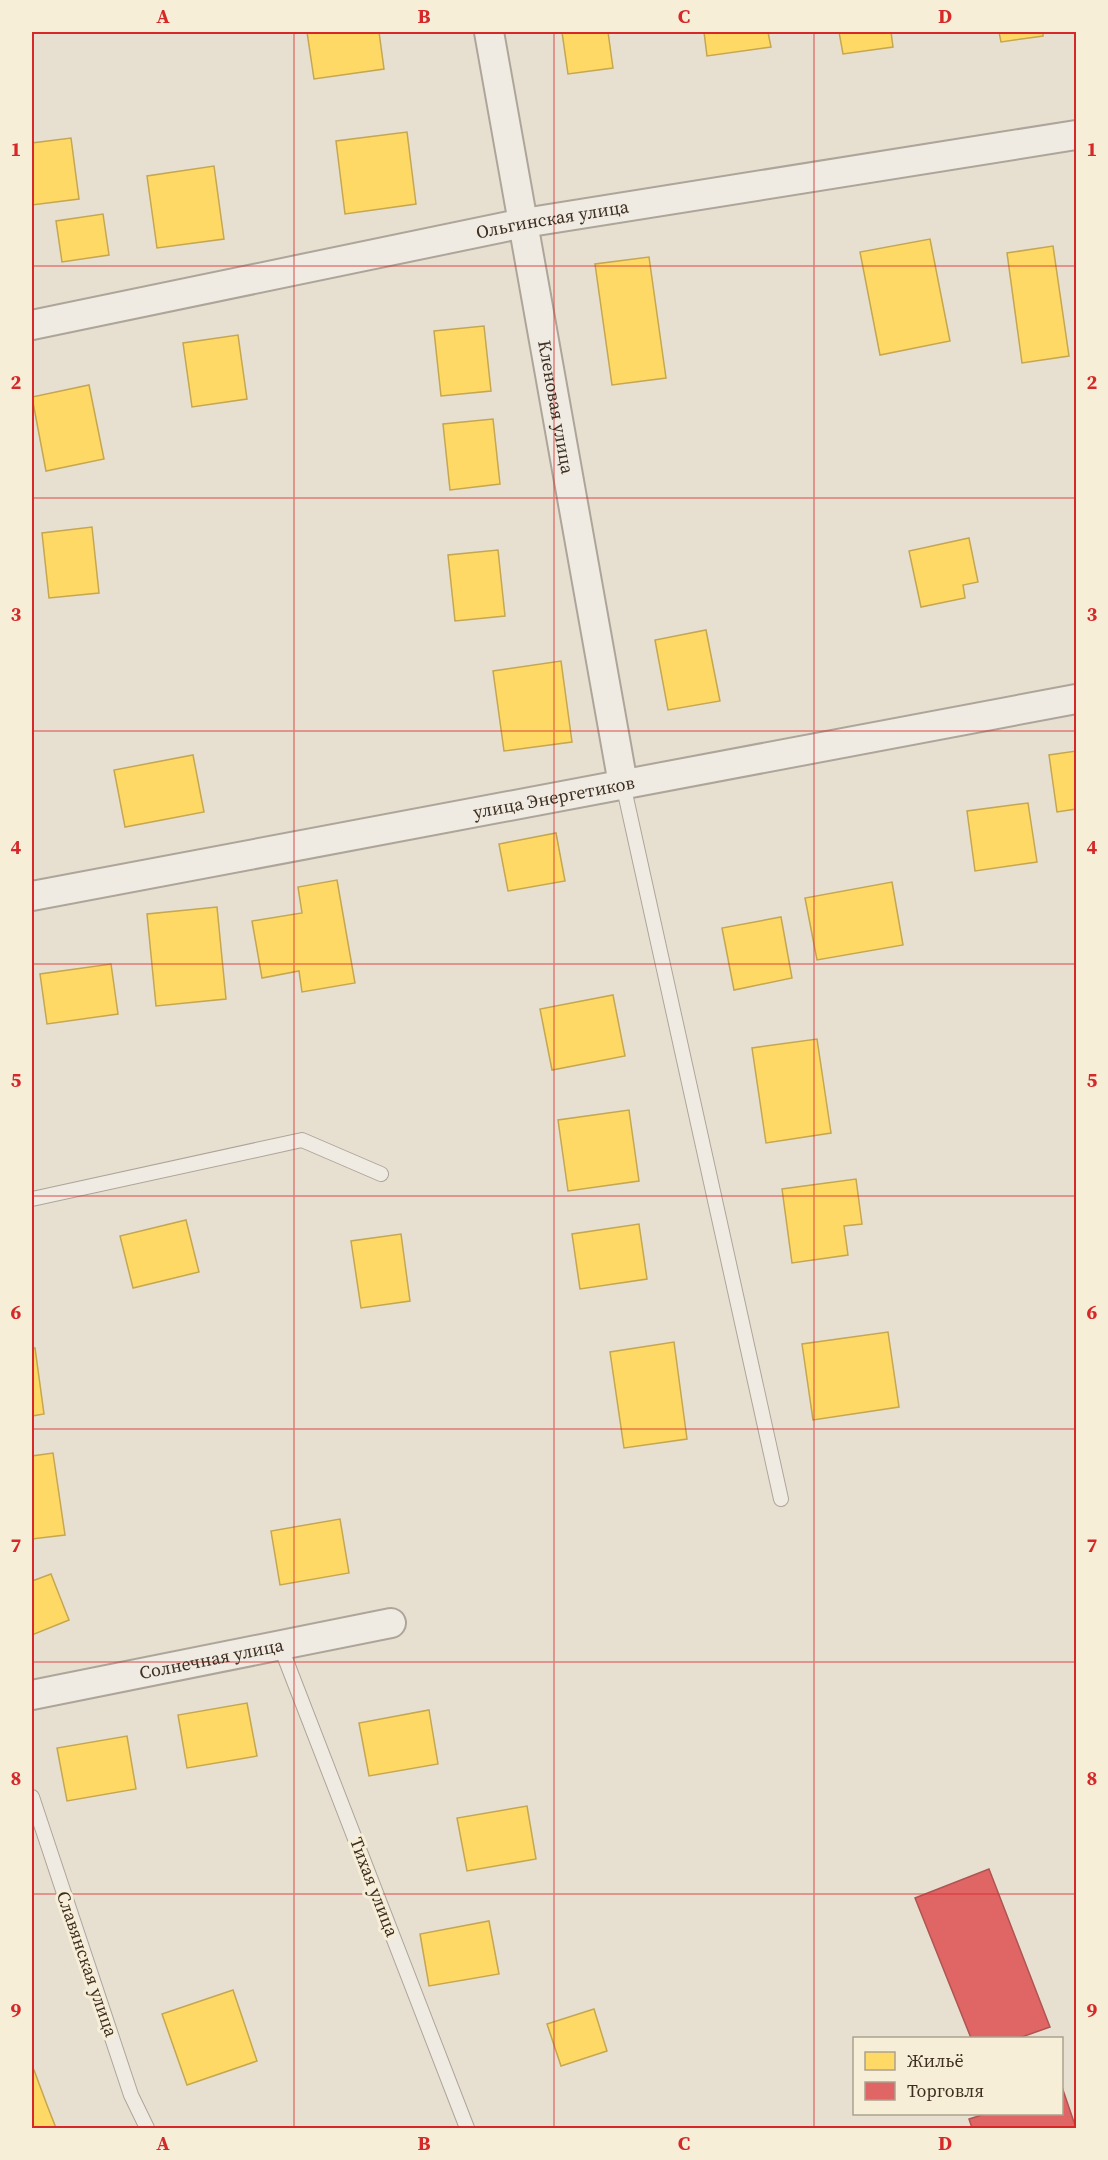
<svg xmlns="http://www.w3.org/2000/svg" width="1108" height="2160" font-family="'Source Serif 4',serif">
  <rect width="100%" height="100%" fill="#e7e0d1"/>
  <g fill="#ffd966" stroke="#c5a651" stroke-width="1.5">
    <polygon points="307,32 379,32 384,69 314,79"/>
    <polygon points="562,32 608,32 613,68 568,74"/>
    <polygon points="704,32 768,32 771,47 707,56"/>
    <polygon points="839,32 891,32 893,47 843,54"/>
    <polygon points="999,32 1043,32 1043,36 1001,42"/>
    <polygon points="407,132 416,204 345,214 336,141"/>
    <polygon points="71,138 79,199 32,205 32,143"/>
    <polygon points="214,166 224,239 157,248 147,176"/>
    <polygon points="103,214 109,255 62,262 56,221"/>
    <polygon points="930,239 950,341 880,355 860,252"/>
    <polygon points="1053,246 1069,356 1022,363 1007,253"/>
    <polygon points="649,257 666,378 612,385 595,264"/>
    <polygon points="484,326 491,391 441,396 434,331"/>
    <polygon points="238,335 247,399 192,407 183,343"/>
    <polygon points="89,385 104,459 46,471 32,397"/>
    <polygon points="493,419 500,484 450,490 443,424"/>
    <polygon points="92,527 99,593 49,598 42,533"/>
    <polygon points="969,538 978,582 963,585 965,598 921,607 909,551"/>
    <polygon points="498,550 505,616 455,621 448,555"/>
    <polygon points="706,630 720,701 668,710 655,640"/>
    <polygon points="561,661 572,742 504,751 493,671"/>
    <polygon points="1076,751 1076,809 1057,812 1049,755"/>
    <polygon points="193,755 204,812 125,827 114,770"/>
    <polygon points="1028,803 1037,862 975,871 967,811"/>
    <polygon points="556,833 565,881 508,891 499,844"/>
    <polygon points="337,880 355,983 302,992 299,971 262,978 252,921 302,913 298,887"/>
    <polygon points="892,882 903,945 817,960 805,898"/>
    <polygon points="217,907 226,999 156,1006 147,914"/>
    <polygon points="781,917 792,978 734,990 722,928"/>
    <polygon points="111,964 118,1014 47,1024 40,974"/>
    <polygon points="613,995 625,1056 552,1070 540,1009"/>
    <polygon points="817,1039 831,1133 766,1143 752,1048"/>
    <polygon points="629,1110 639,1181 568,1191 558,1120"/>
    <polygon points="856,1179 862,1224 844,1226 848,1255 792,1263 782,1189"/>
    <polygon points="186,1220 199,1272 133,1288 120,1236"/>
    <polygon points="639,1224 647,1279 580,1289 572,1234"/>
    <polygon points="401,1234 410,1301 361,1308 351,1241"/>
    <polygon points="888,1332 899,1407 813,1420 802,1344"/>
    <polygon points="674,1342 687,1439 624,1448 610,1352"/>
    <polygon points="32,1348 35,1348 44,1414 32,1416"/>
    <polygon points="53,1453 65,1535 32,1539 32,1456"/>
    <polygon points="340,1519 349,1573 280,1585 271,1531"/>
    <polygon points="51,1574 69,1620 32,1635 32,1581"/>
    <polygon points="247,1703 257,1756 187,1768 178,1715"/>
    <polygon points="429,1710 438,1764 369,1776 359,1723"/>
    <polygon points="127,1736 136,1789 67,1801 57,1748"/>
    <polygon points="527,1806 536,1859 467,1871 457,1818"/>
    <polygon points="489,1921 499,1974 429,1986 420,1934"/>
    <polygon points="233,1990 257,2061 187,2085 162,2014"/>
    <polygon points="594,2009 607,2051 561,2066 547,2024"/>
    <polygon points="34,2070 47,2105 56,2128 32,2128 32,2071"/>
  </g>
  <g fill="#e06666" stroke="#af5551" stroke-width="1.5">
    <polygon points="989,1869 1050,2027 1019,2038 971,2038 915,1898"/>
    <polygon points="1062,2087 1076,2128 972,2128 969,2119 985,2114 1062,2114"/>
  </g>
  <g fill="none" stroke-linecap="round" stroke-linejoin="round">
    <defs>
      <g id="service">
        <polyline points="623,784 781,1499"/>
        <polyline points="32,1199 302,1140 381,1174"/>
        <polyline points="280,1645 467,2128"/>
        <polyline points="32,1797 131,2095 147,2128"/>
      </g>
      <g id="minor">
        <path id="s1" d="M 489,32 L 623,784"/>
        <path id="s2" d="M 32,325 L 524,223 L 1076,135"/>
        <path id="s3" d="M 32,896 L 1076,699"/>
        <path id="s4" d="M 32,1695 L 391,1623"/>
      </g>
    </defs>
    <use href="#service" stroke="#ada599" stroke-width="16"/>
    <use href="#minor" stroke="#ada599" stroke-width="32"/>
    <use href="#service" stroke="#efebe3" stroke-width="14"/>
    <use href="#minor" stroke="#efebe3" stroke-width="28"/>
  </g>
  <path fill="none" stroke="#d62828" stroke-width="1.5" stroke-opacity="0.55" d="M 294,32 L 294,2128M 554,32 L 554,2128M 814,32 L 814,2128M 32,266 L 1076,266M 32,498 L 1076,498M 32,731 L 1076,731M 32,964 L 1076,964M 32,1196 L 1076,1196M 32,1429 L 1076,1429M 32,1662 L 1076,1662M 32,1894 L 1076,1894"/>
  <g text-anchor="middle" stroke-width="6" stroke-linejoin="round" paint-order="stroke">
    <g font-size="18" fill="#3d2e20" stroke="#f7eed8">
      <text dy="6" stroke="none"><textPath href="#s2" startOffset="531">Ольгинская улица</textPath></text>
      <text dy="6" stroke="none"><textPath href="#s1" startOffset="381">Кленовая улица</textPath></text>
      <text dy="6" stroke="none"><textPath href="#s3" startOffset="531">улица Энергетиков</textPath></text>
      <text dy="6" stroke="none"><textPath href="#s4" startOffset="183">Солнечная улица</textPath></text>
      <text transform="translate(374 1887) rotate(69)" y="6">Тихая улица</text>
      <text transform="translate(87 1964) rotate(71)" y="6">Славянская улица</text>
    </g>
  </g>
  <rect width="1108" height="2160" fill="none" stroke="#f7eed8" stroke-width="66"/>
  <rect x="853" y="2037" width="210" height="78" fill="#f7eed8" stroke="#ada18e" stroke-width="1.5"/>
  <rect x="865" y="2052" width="30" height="18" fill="#ffd966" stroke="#ada18e" stroke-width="1.5"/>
  <text x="907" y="2067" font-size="18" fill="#3d2e20">Жильё</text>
  <rect x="865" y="2082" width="30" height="18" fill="#e06666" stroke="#ada18e" stroke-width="1.5"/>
  <text x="907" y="2097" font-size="18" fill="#3d2e20">Торговля</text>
  <rect x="33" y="33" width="1042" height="2094" fill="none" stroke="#d62828" stroke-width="2"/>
  <g font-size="20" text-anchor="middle" font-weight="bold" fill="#d62828">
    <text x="163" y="23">A</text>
    <text x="424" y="23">B</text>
    <text x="684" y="23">C</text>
    <text x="945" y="23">D</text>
    <text x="16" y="156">1</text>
    <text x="1092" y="156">1</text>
    <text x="16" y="389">2</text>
    <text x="1092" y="389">2</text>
    <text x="16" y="621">3</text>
    <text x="1092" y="621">3</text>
    <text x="16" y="854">4</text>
    <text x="1092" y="854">4</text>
    <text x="16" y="1087">5</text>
    <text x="1092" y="1087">5</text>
    <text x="16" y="1319">6</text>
    <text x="1092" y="1319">6</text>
    <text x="16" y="1552">7</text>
    <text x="1092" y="1552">7</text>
    <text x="16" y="1785">8</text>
    <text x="1092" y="1785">8</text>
    <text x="16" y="2017">9</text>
    <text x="1092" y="2017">9</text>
    <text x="163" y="2150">A</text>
    <text x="424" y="2150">B</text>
    <text x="684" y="2150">C</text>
    <text x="945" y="2150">D</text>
  </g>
</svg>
